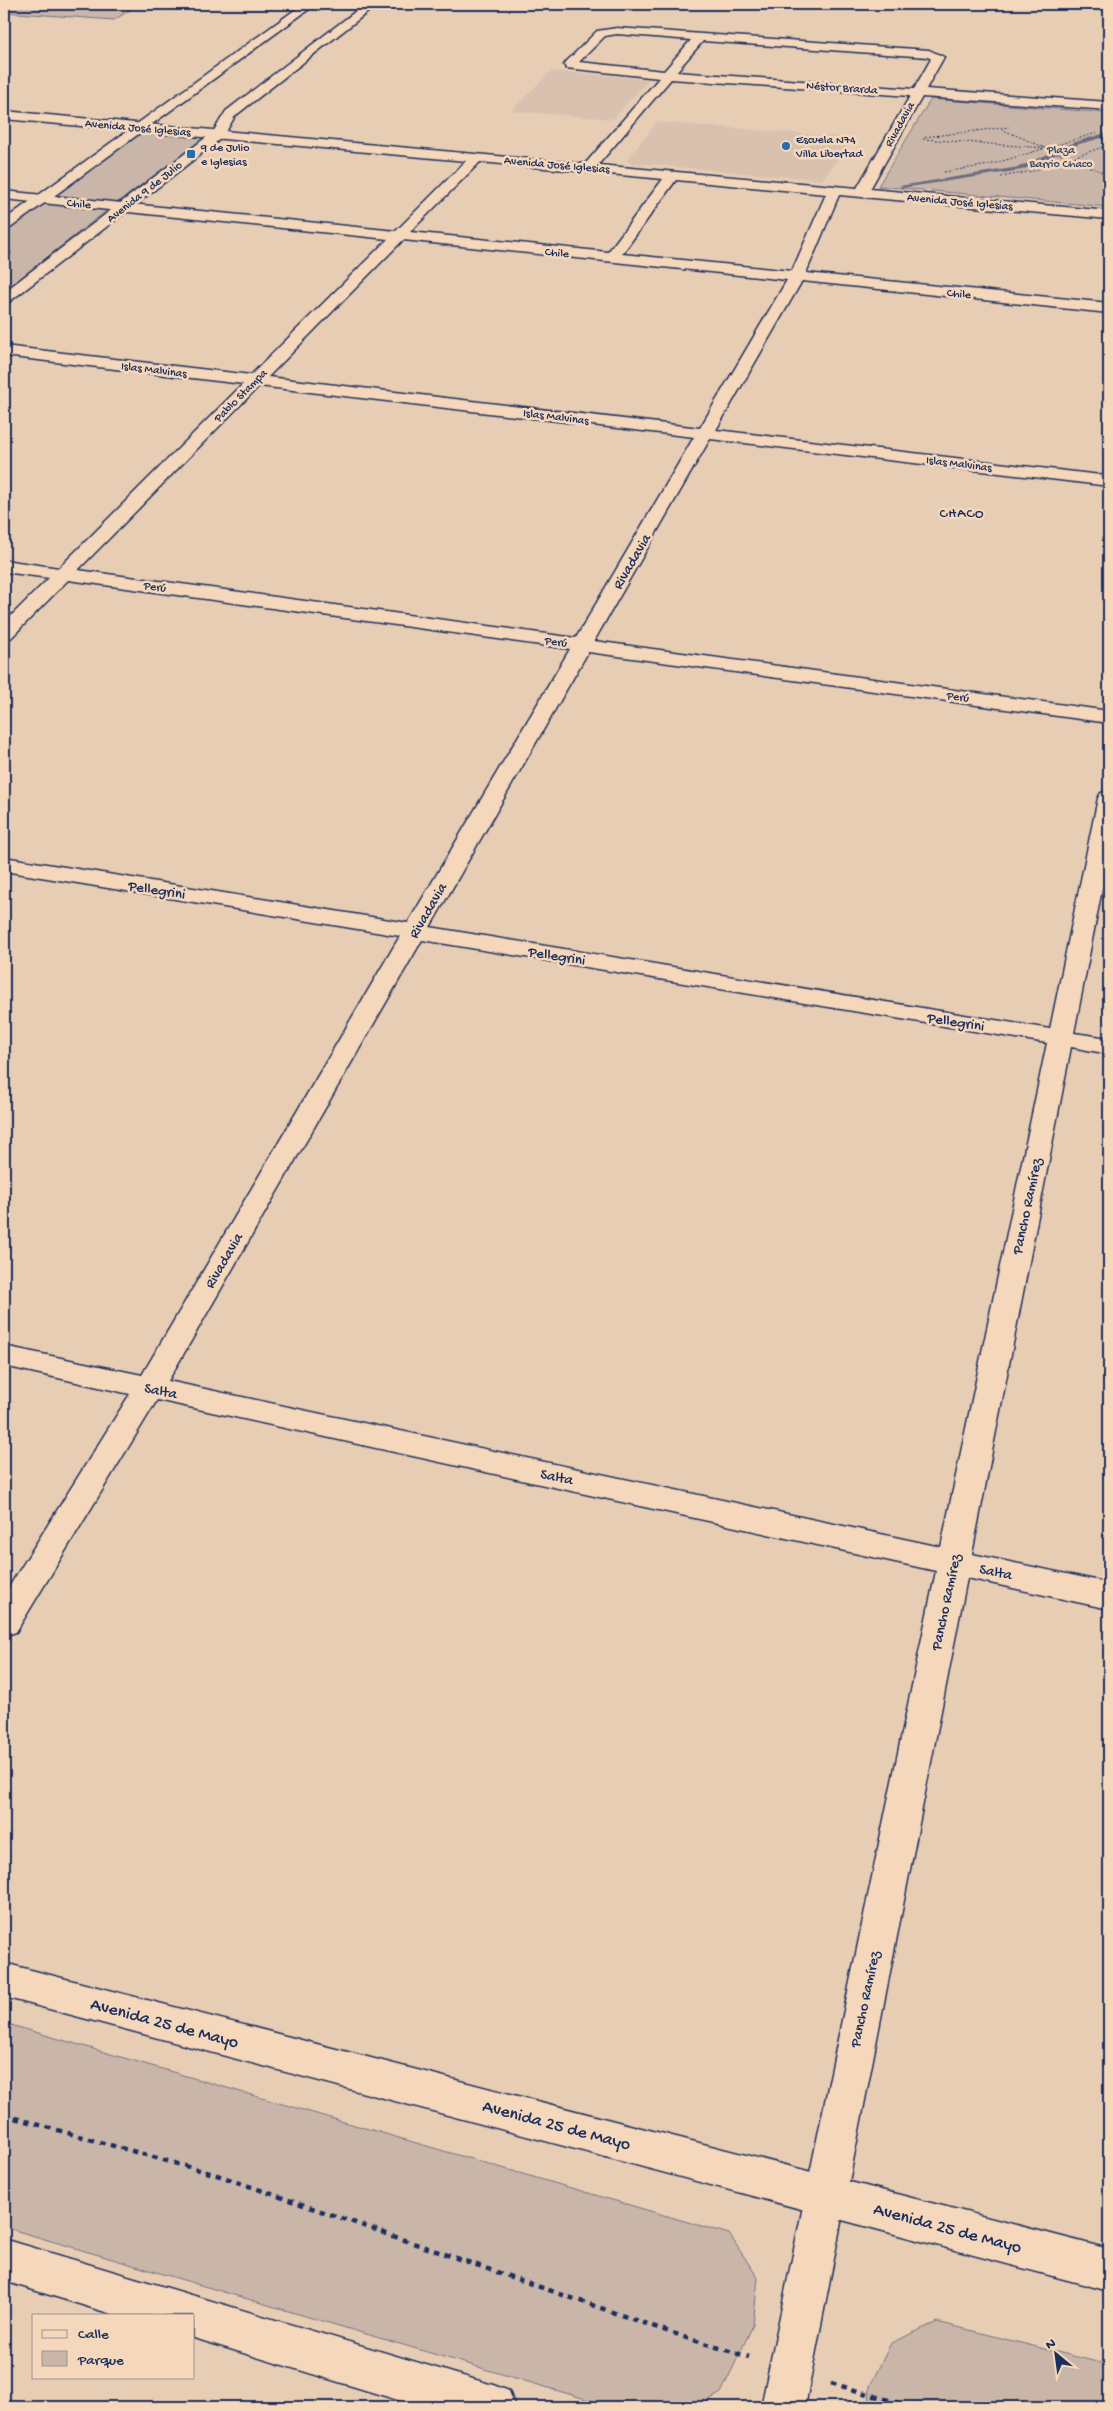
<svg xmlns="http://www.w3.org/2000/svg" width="1113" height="2411" font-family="'Gochi Hand',sans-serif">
  <rect width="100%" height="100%" fill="#e8cdb5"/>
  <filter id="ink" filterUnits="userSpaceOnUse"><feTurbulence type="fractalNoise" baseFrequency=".02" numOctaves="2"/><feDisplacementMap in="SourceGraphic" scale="10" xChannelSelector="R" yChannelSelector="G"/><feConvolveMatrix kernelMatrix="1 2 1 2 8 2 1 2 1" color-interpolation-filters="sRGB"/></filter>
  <g filter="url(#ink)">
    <g fill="#d9c1af">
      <polygon points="551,71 649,79 613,119 511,111"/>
      <polygon points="657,122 853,138 822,180 632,163 627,160"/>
    </g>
    <g fill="#cab6a9" stroke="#727284">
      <polygon points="4,4 140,4 114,20 4,12"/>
      <polygon points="931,99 1109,113 1109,207 878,186"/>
      <polygon points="143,131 207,136 117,203 53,196"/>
      <polygon points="43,203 107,210 4,291 4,232"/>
      <polygon points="4,2023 729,2234 758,2278 753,2325 721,2393 697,2407 613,2407 4,2227"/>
      <polygon points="937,2322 1109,2365 1109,2407 869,2407 870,2386 891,2343"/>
    </g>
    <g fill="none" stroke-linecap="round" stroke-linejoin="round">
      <polygon fill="#6a6c80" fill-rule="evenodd" points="1109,132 1109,136 1079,144 1022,170 902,188 899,186 1019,167 1075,142"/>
      <defs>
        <path id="minor" d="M 617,28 L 929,50 L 944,57 L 926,89 L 1109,102 L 1109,110 L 922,97 L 870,189 L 1109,211 L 1109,219 L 839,195 L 806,273 L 1109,303 L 1109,313 L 802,281 L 716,430 L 1109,476 L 1109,486 L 710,439 L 594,641 L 1109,711 L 1109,723 L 588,652 L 430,927 L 1050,1029 L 1098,798 L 1101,793 L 1109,791 L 1109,853 L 1074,1033 L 1109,1038 L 1109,1054 L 1071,1047 L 972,1554 L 1109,1583 L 1109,1609 L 967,1578 L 805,2407 L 761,2407 L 936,1571 L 157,1400 L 16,1632 L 4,1636 L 4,1595 L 130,1394 L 4,1366 L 4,1346 L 142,1375 L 400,936 L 4,871 L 4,857 L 408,923 L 570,649 L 68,580 L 11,638 L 4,640 L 4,623 L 49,578 L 4,572 L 4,560 L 59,568 L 243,384 L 4,356 L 4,346 L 251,375 L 388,239 L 4,199 L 4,191 L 396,231 L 466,161 L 4,119 L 4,111 L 585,164 L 659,78 L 566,68 L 564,65 L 566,62 L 597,31 ZM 617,34 L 691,40 L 664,71 L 579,62 L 605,36 ZM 703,41 L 928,57 L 931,59 L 914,89 L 676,72 ZM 671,79 L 910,96 L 857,188 L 598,165 ZM 480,162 L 663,179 L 608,252 L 410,232 ZM 676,180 L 826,194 L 792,271 L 622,254 ZM 403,240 L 787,280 L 700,428 L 268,377 ZM 259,386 L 694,437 L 576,638 L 78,570 ZM 422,940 L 1047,1043 L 941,1547 L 168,1381 Z"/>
        <g id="major">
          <polygon points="303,4 316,4 9,229 4,230 4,220"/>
          <polygon points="365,4 378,4 235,116 223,137 9,302 4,303 4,292 213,132 226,111"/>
          <polygon points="4,1963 1109,2249 1109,2291 4,1997"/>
          <polygon points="4,2239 493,2385 509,2391 515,2407 421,2407 194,2338 194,2315 115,2315 4,2281"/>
        </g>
      </defs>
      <use href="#minor" stroke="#1b2f5e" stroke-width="3"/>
      <use href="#major" stroke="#1b2f5e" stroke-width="3"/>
      <g stroke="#1b2f5e" stroke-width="1" stroke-dasharray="2 2" stroke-linecap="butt">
        <polyline points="1001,129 1109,175"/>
        <polyline points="925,137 1009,127"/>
        <polyline points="923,139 1045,148"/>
        <polyline points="944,172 989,165 1097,133"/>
        <polyline points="1001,177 1033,171 1109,145"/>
      </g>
      <polyline stroke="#1b2f5e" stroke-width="2" stroke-dasharray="2 2" stroke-linecap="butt" points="4,258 11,252"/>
      <g stroke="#1b2f5e" stroke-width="4.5" stroke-dasharray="5.5 5.5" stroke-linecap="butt">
        <polyline points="4,2115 217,2175 687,2338 749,2357"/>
        <polyline points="831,2383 912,2407"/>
      </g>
      <use href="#minor" fill="#f5d7bb" fill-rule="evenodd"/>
      <use href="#major" fill="#f5d7bb" fill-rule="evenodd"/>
    </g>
  </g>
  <g fill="#1f6fb2" stroke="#f5d7bb" stroke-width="2">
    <circle cx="786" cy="146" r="5"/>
    <rect x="186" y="149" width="10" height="10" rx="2.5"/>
  </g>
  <g text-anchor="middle" stroke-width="5" stroke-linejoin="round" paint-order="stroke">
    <g font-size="12" fill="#1b2f5e" stroke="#f5d7bb">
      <text transform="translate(842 87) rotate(4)" y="4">Néstor Brarda</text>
      <text transform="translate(899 124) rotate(-61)" y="4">Rivadavia</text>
      <text transform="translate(138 127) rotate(5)" y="4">Avenida José Iglesias</text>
      <text transform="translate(557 164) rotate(5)" y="4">Avenida José Iglesias</text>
      <text transform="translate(144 191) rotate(-38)" y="4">Avenida 9 de Julio</text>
      <text transform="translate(960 201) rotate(5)" y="4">Avenida José Iglesias</text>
      <text transform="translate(79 203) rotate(6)" y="4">Chile</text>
      <text transform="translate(557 252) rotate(6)" y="4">Chile</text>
      <text transform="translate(959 293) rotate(6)" y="4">Chile</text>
      <text transform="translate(154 369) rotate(7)" y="4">Islas Malvinas</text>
      <text transform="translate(240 395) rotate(-45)" y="4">Pablo Stampa</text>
      <text transform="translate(556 416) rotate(7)" y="4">Islas Malvinas</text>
      <text transform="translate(959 463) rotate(7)" y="4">Islas Malvinas</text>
      <text transform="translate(155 586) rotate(8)" y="4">Perú</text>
      <text transform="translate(556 641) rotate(8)" y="4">Perú</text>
      <text transform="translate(958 696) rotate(8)" y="4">Perú</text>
    </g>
    <g font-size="12" fill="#1b2f5e" stroke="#f5d7bb" text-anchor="start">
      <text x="796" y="143">Escuela N74<tspan x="796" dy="14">Villa Libertad</tspan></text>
      <text x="201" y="151">9 de Julio<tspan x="201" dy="14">e Iglesias</tspan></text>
    </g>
    <g font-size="12" fill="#354369" stroke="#f5d7bb">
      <text x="1061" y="153">Plaza<tspan x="1061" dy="14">Barrio Chaco</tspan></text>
    </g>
    <g font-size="14" letter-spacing="1" fill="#1b2f5e" stroke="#f5d7bb">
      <text x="962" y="517">CHACO</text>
    </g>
    <g font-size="15" fill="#1b2f5e" stroke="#f5d7bb">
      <text transform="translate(631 561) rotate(-60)" y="5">Rivadavia</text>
      <text transform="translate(157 889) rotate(9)" y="5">Pellegrini</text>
      <text transform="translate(427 910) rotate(-60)" y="5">Rivadavia</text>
      <text transform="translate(557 955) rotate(9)" y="5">Pellegrini</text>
      <text transform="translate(956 1021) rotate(9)" y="5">Pellegrini</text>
      <text transform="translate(1026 1206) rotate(-78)" y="5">Pancho Ramírez</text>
      <text transform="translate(223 1260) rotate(-60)" y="5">Rivadavia</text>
      <text transform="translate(161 1390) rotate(12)" y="5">Salta</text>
      <text transform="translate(557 1476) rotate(12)" y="5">Salta</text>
      <text transform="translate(996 1571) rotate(12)" y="5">Salta</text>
      <text transform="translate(945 1602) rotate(-78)" y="5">Pancho Ramírez</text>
      <text transform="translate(864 1999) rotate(-78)" y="5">Pancho Ramírez</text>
    </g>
    <g font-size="18" fill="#1b2f5e" stroke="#f5d7bb">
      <text transform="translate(165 2022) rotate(15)" y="6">Avenida 25 de Mayo</text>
      <text transform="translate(557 2124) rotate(15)" y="6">Avenida 25 de Mayo</text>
      <text transform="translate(948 2227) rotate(15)" y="6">Avenida 25 de Mayo</text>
    </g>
  </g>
  <rect width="1113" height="2411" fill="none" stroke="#f5d7bb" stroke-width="20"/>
  <rect x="10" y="10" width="1093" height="2391" fill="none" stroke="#1b2f5e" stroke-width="2" filter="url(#ink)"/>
  <rect x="32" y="2314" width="162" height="65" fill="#f5d7bb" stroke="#9e9496"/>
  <rect x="42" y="2330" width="25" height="8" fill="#f5d7bb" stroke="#9e9496"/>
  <text x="78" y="2338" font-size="15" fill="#1b2f5e">Calle</text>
  <rect x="42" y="2351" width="25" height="15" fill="#cab6a9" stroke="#9e9496"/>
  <text x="78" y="2364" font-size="15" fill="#1b2f5e">Parque</text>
  <g transform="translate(1056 2354) rotate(331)" stroke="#f5d7bb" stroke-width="4" paint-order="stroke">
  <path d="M0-4L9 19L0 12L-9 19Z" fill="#1b2f5e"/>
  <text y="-8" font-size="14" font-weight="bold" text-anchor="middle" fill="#1b2f5e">N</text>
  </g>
</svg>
